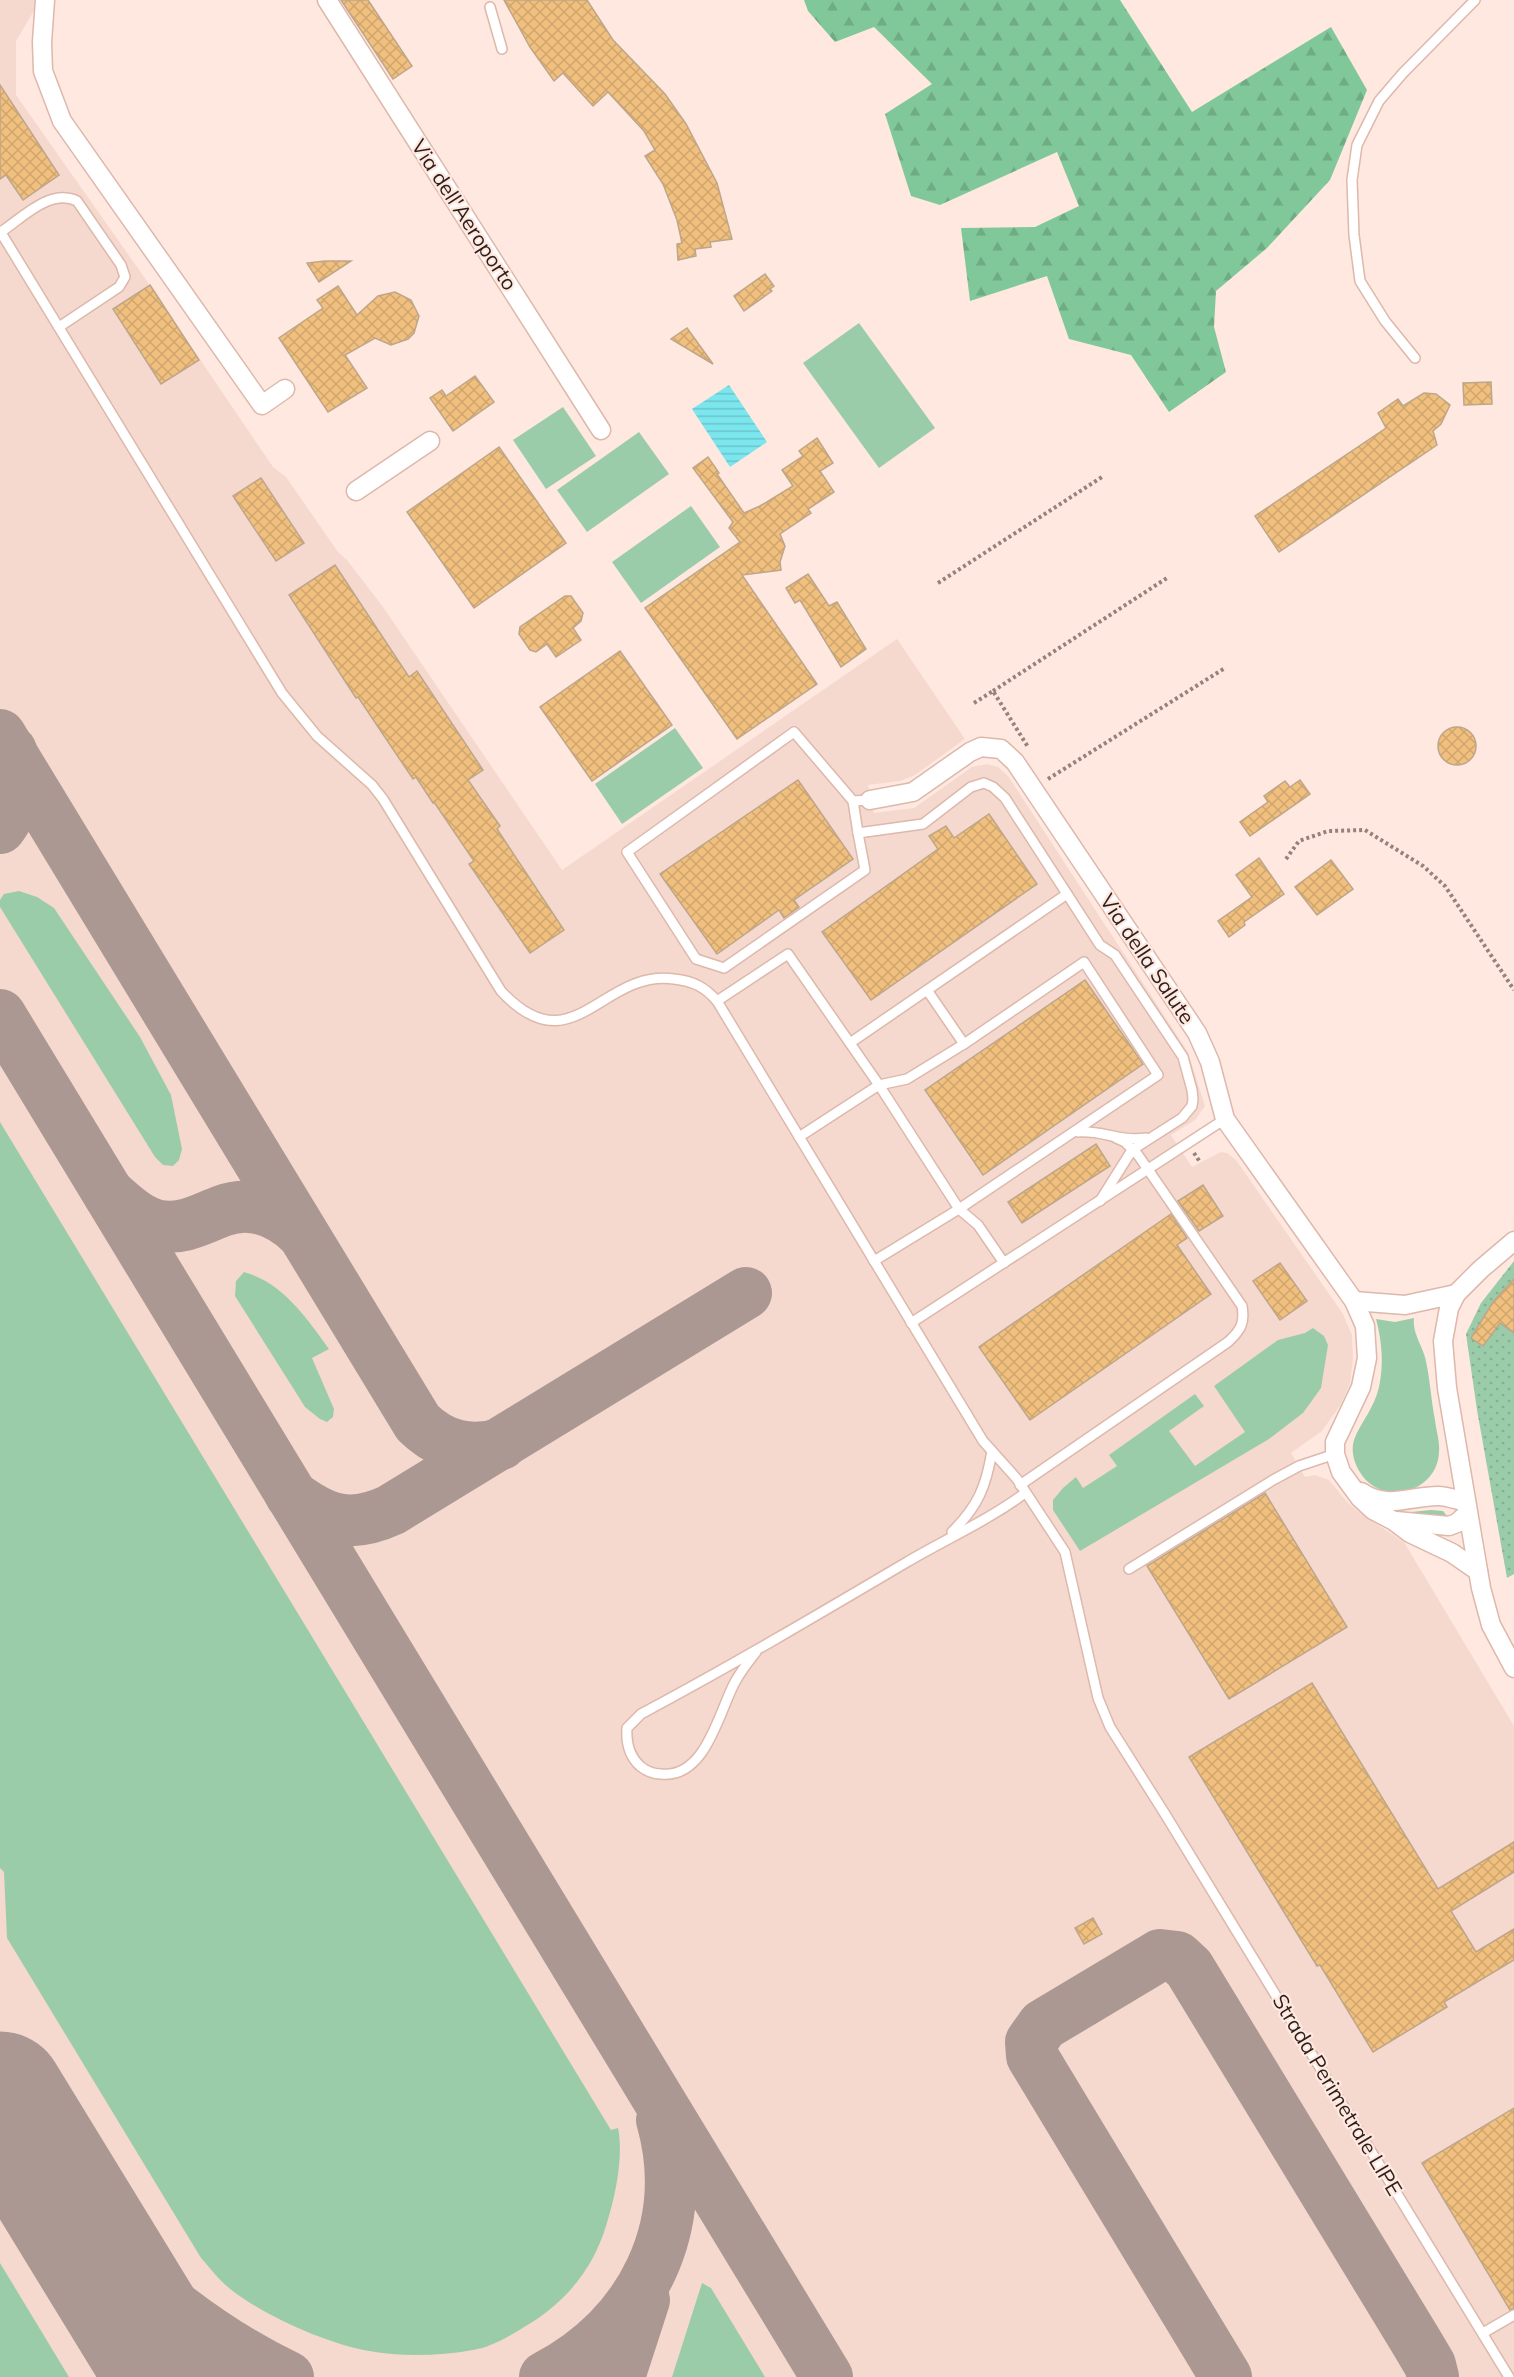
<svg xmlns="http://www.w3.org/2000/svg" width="1514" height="2377" font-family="Mulish,sans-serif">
  <defs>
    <pattern id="forest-firs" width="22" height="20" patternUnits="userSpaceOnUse" patternTransform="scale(1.5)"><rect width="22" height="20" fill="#80c899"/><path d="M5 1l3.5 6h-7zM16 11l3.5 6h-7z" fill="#6fab83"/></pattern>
    <pattern id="park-dots" width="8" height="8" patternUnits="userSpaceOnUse" patternTransform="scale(1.5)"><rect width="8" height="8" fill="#9bccaa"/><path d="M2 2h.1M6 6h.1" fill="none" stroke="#86af92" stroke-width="1.8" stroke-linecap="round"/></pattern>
    <pattern id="water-rules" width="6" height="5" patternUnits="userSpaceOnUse" patternTransform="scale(1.5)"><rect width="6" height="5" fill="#7be6ed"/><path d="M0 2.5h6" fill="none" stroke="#6ac5cb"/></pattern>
    <pattern id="building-cross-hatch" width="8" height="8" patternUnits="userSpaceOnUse" patternTransform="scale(1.5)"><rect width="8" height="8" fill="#f1c07f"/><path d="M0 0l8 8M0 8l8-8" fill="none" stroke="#cfa56d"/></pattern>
  </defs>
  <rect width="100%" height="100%" fill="#ffe8df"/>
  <polygon fill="#f5d9cf" points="0,0 36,0 35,9 16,41 16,95 149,284 273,467 286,477 338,552 347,560 383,607 562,870 897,639 965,739 915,775 900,781 868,785 874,813 914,808 972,767 987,764 998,767 1008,776 1188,1052 1205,1106 1195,1120 1171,1135 1192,1167 1221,1152 1227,1153 1236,1160 1343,1314 1352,1335 1353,1359 1350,1383 1341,1404 1322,1431 1291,1453 1305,1477 1315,1475 1329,1480 1348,1503 1361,1514 1404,1542 1514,1726 1514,2377 0,2377"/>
  <g fill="#9bccaa">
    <polygon points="859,323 935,428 879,468 803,363"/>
    <polygon points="563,407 596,456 546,489 513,440"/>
    <polygon points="639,432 669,474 587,532 557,490"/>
    <polygon points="691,506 720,547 641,603 612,562"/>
    <polygon points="675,728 703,768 622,824 595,784"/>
    <polygon points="19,891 37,897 54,908 140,1037 171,1095 182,1149 179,1160 173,1166 163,1165 155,1157 0,907 0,900 4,894"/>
    <path d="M 0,1122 L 611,2130 L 618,2128 C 624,2156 615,2199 606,2226 C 594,2266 569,2298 534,2321 C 516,2332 494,2347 473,2350 C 440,2356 401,2357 369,2351 C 327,2344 262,2315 229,2288 C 219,2280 210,2268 201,2258 L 7,1938 L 4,1872 L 0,1868 Z"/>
    <path d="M 244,1272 C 283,1283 306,1317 329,1349 L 312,1358 L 334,1409 L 333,1417 L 327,1422 L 320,1419 L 305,1407 L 235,1296 L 236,1281 Z"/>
    <path d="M 1414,1318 C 1412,1331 1421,1344 1425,1357 C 1430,1377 1431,1400 1435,1420 C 1436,1430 1440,1442 1439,1452 C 1438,1486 1398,1503 1372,1485 C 1359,1476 1349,1456 1354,1440 C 1360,1423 1374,1409 1379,1387 C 1384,1364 1382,1342 1376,1319 L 1395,1322 Z"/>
    <polygon points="1313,1328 1324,1336 1328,1345 1321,1388 1303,1413 1269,1439 1080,1551 1053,1510 1053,1500 1063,1488 1076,1477 1083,1488 1117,1466 1109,1455 1195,1394 1204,1406 1169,1431 1195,1466 1245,1432 1214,1386 1278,1340 1305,1333"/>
    <polygon points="1431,1510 1443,1511 1447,1516 1444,1517 1401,1513"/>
    <polygon points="0,2263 69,2377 0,2377"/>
    <polygon points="702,2283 711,2288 765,2377 672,2377"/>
  </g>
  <polygon fill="url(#forest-firs)" points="804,0 1120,0 1192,112 1331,27 1367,90 1330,180 1267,248 1216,291 1214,327 1226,372 1169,412 1131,355 1069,339 1047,276 970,301 961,228 1035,227 1079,206 1057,152 940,205 911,196 885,114 932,84 874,27 835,42 808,11"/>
  <polygon fill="url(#park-dots)" points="1514,1261 1514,1574 1507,1578 1477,1410 1466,1334 1481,1303"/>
  <polygon fill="url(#water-rules)" points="729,385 767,442 730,467 692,409"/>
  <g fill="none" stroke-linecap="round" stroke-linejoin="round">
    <g stroke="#ac9892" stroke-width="52">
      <path d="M 0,735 L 418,1423 C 442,1446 469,1453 501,1444"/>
      <path d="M 0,828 C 19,803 19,780 11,751"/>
      <polyline points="0,1015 827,2377"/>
      <path d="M 109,1194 C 124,1207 139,1222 159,1226 C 183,1230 201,1219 222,1211 C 252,1200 280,1212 302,1233"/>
      <path d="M 291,1495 C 326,1521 350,1529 391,1510 L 746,1293"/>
      <path d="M 79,2225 C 143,2283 209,2340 288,2377"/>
      <path d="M 545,2377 C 642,2327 692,2226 662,2120"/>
      <polyline points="619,2377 644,2300"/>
      <polyline points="1226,2377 1032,2056 1031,2042 1043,2025 1160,1955 1177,1957 1189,1968 1417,2343 1430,2365 1433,2377"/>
    </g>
    <polyline stroke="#ac9892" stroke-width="129" points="0,2096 172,2377"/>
  </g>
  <g fill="url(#building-cross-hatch)" stroke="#bda68a" stroke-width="1.5">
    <polygon points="341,0 368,0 412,66 393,79"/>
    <polygon points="504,0 587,0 613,40 665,94 686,124 717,183 732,239 710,242 711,247 695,249 696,256 678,260 677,244 682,243 677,220 663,184 645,156 655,150 644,131 608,92 593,106 563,73 554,81 530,47"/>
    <polygon points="0,85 59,175 23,200 6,175 0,179"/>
    <polygon points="325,261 351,261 319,282 307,263"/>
    <polygon points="765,274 774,286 770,289 772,291 744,311 734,296"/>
    <polygon points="150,285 199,360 161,384 113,309"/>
    <polygon points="338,286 357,315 378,296 395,292 411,300 419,316 414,333 408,339 391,345 375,338 345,355 367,388 328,412 279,338 323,308 317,300"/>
    <polygon points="687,328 713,364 671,339"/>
    <polygon points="475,376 494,402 453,431 430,398 442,390 446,396"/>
    <polygon points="1491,382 1492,404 1464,405 1463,383"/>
    <polygon points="1424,393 1436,394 1450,405 1441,424 1433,431 1437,445 1279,552 1255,516 1386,428 1378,413 1398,399 1403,406"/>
    <polygon points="817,438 833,463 820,471 834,492 808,509 811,513 780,534 785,546 780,562 781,570 742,575 817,684 737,739 645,608 740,542 729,528 733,522 693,468 708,457 719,473 717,474 744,513 760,506 793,486 782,470 803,456 799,451"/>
    <polygon points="499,447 566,543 474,608 407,512"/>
    <polygon points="261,478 304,543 276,561 233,496"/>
    <polygon points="335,565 409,677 417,671 483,770 468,780 500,826 497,829 564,930 530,953 469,864 474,861 434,802 433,803 416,777 413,779 358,697 356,698 289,595"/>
    <polygon points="808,574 829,606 837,602 866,649 841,667 800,600 795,603 786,588"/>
    <polygon points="565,596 571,596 583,613 581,621 573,628 581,640 556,657 547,644 536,652 530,650 519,634 520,627"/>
    <polygon points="620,651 672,725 592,781 540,707"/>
    <circle cx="1457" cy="746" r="19"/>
    <polygon points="798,780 853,859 794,900 799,907 784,918 779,910 717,954 660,874"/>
    <polygon points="1300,780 1310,794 1250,836 1240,822 1268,802 1264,796 1285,781 1290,787"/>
    <polygon points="989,814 1037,884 871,1000 822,932 938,849 929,836 946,826 954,838"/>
    <polygon points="1259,858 1284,894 1244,922 1245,925 1229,937 1218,921 1252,897 1236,875"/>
    <polygon points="1331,860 1353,889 1317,915 1295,887"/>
    <polygon points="1085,980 1143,1064 983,1175 925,1090"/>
    <polygon points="1096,1144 1110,1166 1022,1223 1008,1202"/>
    <polygon points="1203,1185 1223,1216 1199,1231 1178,1201"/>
    <polygon points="1171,1214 1187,1238 1177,1245 1211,1294 1030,1420 979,1347"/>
    <polygon points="1280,1263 1307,1301 1280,1320 1253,1281"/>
    <polygon points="1514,1279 1514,1333 1500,1323 1483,1346 1471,1338 1493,1302"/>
    <polygon points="1265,1493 1347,1627 1229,1699 1147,1566"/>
    <polygon points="1312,1683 1438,1889 1514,1842 1514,1872 1451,1911 1476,1952 1514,1929 1514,1960 1444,2002 1447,2007 1373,2052 1320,1965 1317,1966 1189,1757"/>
    <polygon points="1093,1918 1102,1934 1084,1944 1075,1928"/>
    <polygon points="1514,2108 1514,2308 1510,2310 1422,2163"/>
  </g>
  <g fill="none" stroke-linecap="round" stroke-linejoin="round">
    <defs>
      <g id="lane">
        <polyline points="490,7 502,49"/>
        <path d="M 0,231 L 282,693 L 317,736 L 372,785 L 383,799 L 501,991 C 573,1068 601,969 674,979 C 693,981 705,987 717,1001 L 983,1441 L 1017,1479 L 1065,1552 L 1098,1698 L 1110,1727 L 1165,1814 L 1509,2377"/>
        <path d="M 1,232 C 22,218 50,188 77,201 L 121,265 L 125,277 L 119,287 L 59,327"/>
        <polyline points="1415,358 1385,321 1360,281 1354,235 1352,180 1357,145 1379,101 1403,73 1475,0"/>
        <polyline points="870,800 853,801 858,833 923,824 971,787 984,783 993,787 1005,798 1100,945 1115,955 1183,1057 1192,1090 1193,1099 1192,1106 1182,1118 1132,1150 1100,1201"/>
        <polyline points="853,801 794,732 627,852 696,959 724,968 865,870 858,833"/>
        <polyline points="927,990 964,1044"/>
        <polyline points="717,1001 788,954 879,1085 959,1209 978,1225 1004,1263"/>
        <polyline points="850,1043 1067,894"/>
        <path d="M 1078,1132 C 1103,1130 1119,1142 1146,1138"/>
        <polyline points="799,1137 879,1085 907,1079 964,1044 1084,962 1158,1075 959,1209 874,1261"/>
        <polyline points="911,1323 1225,1119"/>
        <path d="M 1020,1485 L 1228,1342 C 1241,1330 1245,1323 1242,1306 L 1138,1155 L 1125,1142 L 1116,1138"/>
        <path d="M 952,1532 C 978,1506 986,1487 992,1451"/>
        <polyline points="1129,1569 1273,1480 1299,1466 1335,1454"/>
        <path d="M 756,1652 C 748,1662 741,1671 735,1682 C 719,1711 706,1779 661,1774 C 654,1774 646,1771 640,1766 C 629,1756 626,1743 627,1728 L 641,1714 C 731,1666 819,1614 907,1562 C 946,1539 989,1520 1025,1493"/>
        <polyline points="1483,2333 1514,2315"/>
      </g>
      <g id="street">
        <polyline points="45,0 42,42 43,71 62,121 262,405 285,389"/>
        <polyline points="327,0 601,430"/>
        <polyline points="356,491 430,441"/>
        <polyline points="870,800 913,792 970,752 981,747 1001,749 1015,762 1197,1033 1210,1062 1225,1119 1354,1301 1365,1326 1367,1358 1361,1387 1335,1442 1335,1454 1341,1472 1360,1498 1373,1510 1394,1521 1410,1533 1452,1553 1478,1571"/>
        <polyline points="1514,1241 1481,1269 1456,1294 1449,1308 1443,1341 1447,1388 1481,1588 1491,1625 1514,1668"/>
        <polyline points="1354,1301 1405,1305 1456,1294"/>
        <path d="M 1361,1492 C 1387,1510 1410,1496 1438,1496 C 1447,1496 1457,1500 1466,1502"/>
        <polyline points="1396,1521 1449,1526 1457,1523 1468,1513"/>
      </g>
    </defs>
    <use href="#lane" stroke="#ddb8ab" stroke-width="12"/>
    <use href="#street" stroke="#ddb8ab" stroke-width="21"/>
    <g stroke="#95827c" stroke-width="4" stroke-dasharray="3 3" stroke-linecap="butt">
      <polyline points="938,583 1102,477"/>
      <polyline points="993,691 1167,578"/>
      <polyline points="974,703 993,691 1028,747"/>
      <polyline points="1048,779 1225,668"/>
      <polyline points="1286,859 1299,841 1328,831 1365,830 1423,866 1445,886 1514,990"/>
      <polyline points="1194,1153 1200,1162"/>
    </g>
    <use href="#lane" stroke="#fff" stroke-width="9"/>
    <use href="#street" stroke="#fff" stroke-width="18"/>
  </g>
  <g text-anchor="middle" stroke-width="4.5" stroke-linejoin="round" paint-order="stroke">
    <g font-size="21" fill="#2c1e1a" stroke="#ffe8df">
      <text transform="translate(464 215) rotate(57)" y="7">Via dell'Aeroporto</text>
      <text transform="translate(1147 959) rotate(56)" y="7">Via della Salute</text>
      <text transform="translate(1337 2095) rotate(59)" y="7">Strada Perimetrale LIPE</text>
    </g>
  </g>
</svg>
